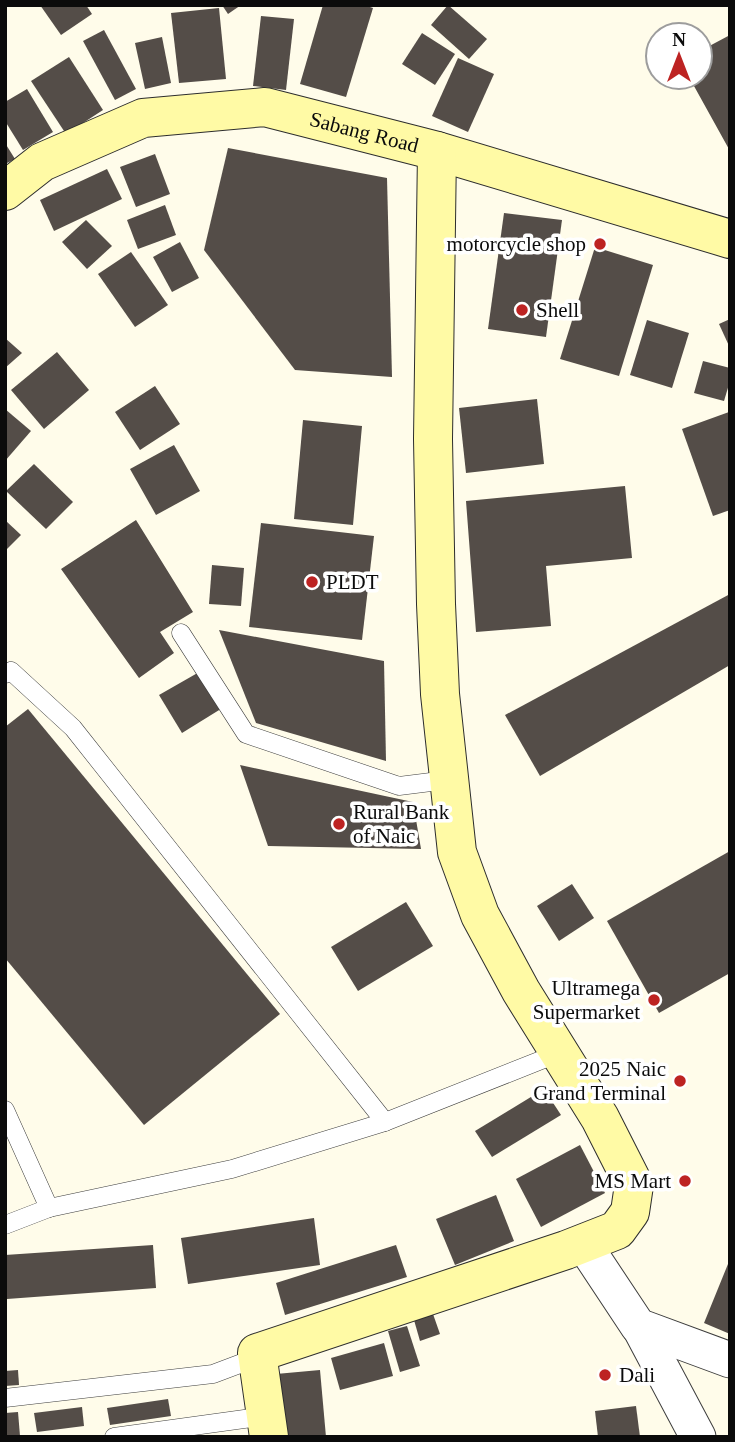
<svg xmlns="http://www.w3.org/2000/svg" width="735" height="1442" font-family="'Times New Roman',serif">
  <rect width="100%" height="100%" fill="#fffcea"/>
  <g fill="#544d48">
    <polygon points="40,5 86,5 92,14 61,35"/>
    <polygon points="222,5 241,5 228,14"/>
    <polygon points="323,5 364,5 373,8 346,97 300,84"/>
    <polygon points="448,5 487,39 469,59 431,25"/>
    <polygon points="219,8 226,79 179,83 171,13"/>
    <polygon points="261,16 294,19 286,90 253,86"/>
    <polygon points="104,30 136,89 115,100 83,41"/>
    <polygon points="422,33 455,54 435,85 402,64"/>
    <polygon points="730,35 730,151 689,77 700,77 700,51"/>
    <polygon points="162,37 171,83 145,89 135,43"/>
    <polygon points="69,57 103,110 66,134 31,81"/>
    <polygon points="458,58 494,74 468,132 432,116"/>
    <polygon points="27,89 53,132 23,150 5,121 5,102"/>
    <polygon points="5,143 15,159 5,164"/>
    <polygon points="228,148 387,178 392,377 295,370 204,250"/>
    <polygon points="155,154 170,194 136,207 120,167"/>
    <polygon points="107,169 122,199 54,231 40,200"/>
    <polygon points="165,205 176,235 138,249 127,220"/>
    <polygon points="504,213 562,220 546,337 488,329"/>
    <polygon points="86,220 112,246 87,269 62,242"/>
    <polygon points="180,242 199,278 172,292 153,257"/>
    <polygon points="595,247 653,265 619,376 560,359"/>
    <polygon points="131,252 168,305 135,327 98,274"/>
    <polygon points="730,319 730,348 719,324"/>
    <polygon points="647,320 689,333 672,388 630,375"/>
    <polygon points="5,338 22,353 5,368"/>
    <polygon points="57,352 89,390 44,429 11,390"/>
    <polygon points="703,361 730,368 730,381 724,401 694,393"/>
    <polygon points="155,386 180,424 140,450 115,412"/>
    <polygon points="537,399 544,464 466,473 459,408"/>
    <polygon points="5,409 31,431 5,461"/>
    <polygon points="729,412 730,510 713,516 682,429"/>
    <polygon points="303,420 362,426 353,525 294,519"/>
    <polygon points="174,445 200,491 156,515 130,469"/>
    <polygon points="34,464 73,502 46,529 6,491"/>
    <polygon points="625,486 632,558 546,566 551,626 476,632 466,501"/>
    <polygon points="5,520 21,535 5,551"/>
    <polygon points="136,520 193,612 160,632 174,653 139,678 61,569"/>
    <polygon points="261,523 374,536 362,640 249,627"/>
    <polygon points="212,565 244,568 241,606 209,604"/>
    <polygon points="730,594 730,665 540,776 505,715"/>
    <polygon points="219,630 384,661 386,761 256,723"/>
    <polygon points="201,671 224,707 182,733 159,695"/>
    <polygon points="28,709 280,1014 144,1125 5,958 5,727"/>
    <polygon points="240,765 413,802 421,849 268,846"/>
    <polygon points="730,851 730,973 659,1013 607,921"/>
    <polygon points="572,884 594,918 559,941 537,906"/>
    <polygon points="406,902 433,946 358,991 331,947"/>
    <polygon points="544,1089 561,1115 492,1157 475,1131"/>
    <polygon points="580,1145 605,1193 541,1227 516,1179"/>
    <polygon points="496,1195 514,1241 455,1265 436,1219"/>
    <polygon points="314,1218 320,1265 188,1284 181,1238"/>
    <polygon points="153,1245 156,1288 7,1299 5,1255"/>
    <polygon points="396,1245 407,1277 285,1315 276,1283"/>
    <polygon points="730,1259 730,1334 704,1323"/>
    <polygon points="433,1314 440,1334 420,1341 414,1320"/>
    <polygon points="407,1326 420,1366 400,1372 388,1331"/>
    <polygon points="384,1343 393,1376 340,1390 331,1358"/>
    <polygon points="18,1370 19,1385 5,1386 5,1371"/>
    <polygon points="320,1370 326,1437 282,1437 276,1374"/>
    <polygon points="168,1399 171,1416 110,1425 107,1408"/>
    <polygon points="636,1406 640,1437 598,1437 595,1411"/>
    <polygon points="82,1407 84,1426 37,1432 34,1413"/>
    <polygon points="18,1412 20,1436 5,1437 5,1413"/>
  </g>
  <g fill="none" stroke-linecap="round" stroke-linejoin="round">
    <defs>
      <g id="lane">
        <polyline points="181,633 246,734 399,786 447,780"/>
        <polyline points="5,674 11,671 73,728 385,1122"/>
        <polyline points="5,1110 49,1208"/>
        <polyline points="5,1225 49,1208 232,1169 385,1122 559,1053"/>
        <polyline points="5,1398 213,1374 258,1357"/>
        <polyline points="114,1437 266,1416"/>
      </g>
      <g id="street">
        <polyline points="583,1243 638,1326 730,1360"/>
        <polyline points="639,1326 698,1437"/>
      </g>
      <g id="secondary">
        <path id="s1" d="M 5,191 L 42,162 L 143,118 L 265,107 L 437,151 L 730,239"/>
        <polyline points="269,1437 257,1353 566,1250 617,1230 630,1212 634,1185 600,1118 521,991 480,915 457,852 440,694 436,604 433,439 437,151"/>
      </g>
    </defs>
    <use href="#lane" stroke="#3e3e3e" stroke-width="19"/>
    <use href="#street" stroke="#3e3e3e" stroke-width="37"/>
    <use href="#secondary" stroke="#2d2d2d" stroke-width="40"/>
    <use href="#lane" stroke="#fff" stroke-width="18"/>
    <use href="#street" stroke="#fff" stroke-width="35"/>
    <use href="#secondary" stroke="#fffaa5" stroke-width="38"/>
  </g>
  <g fill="#bd2322" stroke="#fff" stroke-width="2.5">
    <circle cx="600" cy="244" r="7"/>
    <circle cx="522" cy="310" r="7"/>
    <circle cx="312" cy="582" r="7"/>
    <circle cx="339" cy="824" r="7"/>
    <circle cx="654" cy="1000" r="7"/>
    <circle cx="680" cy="1081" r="7"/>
    <circle cx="685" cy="1181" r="7"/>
    <circle cx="605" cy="1375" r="7"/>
  </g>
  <g text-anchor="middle" stroke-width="7" stroke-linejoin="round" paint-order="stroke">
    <g font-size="21" fill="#0b0b0b" stroke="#fff">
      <text dy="7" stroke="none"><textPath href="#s1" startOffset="382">Sabang Road</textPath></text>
    </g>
    <g font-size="21" fill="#0b0b0b" stroke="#fff" text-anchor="end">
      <text x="586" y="251">motorcycle shop</text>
      <text x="536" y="317" text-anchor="start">Shell</text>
      <text x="326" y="589" text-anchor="start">PLDT</text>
      <text x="353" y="819" text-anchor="start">Rural Bank<tspan x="353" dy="24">of Naic</tspan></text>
      <text x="640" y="995">Ultramega<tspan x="640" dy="24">Supermarket</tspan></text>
      <text x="666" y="1076">2025 Naic<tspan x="666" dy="24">Grand Terminal</tspan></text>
      <text x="671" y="1188">MS Mart</text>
      <text x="619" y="1382" text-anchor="start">Dali</text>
    </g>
  </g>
  <rect width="735" height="1442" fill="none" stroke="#0b0b0b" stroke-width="14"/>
  <g transform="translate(679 56)"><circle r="33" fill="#ffffff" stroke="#9d9d9d" stroke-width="2"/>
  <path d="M0-5L12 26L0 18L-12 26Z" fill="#bd2322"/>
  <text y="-10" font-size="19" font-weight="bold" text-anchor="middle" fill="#0b0b0b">N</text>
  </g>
</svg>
